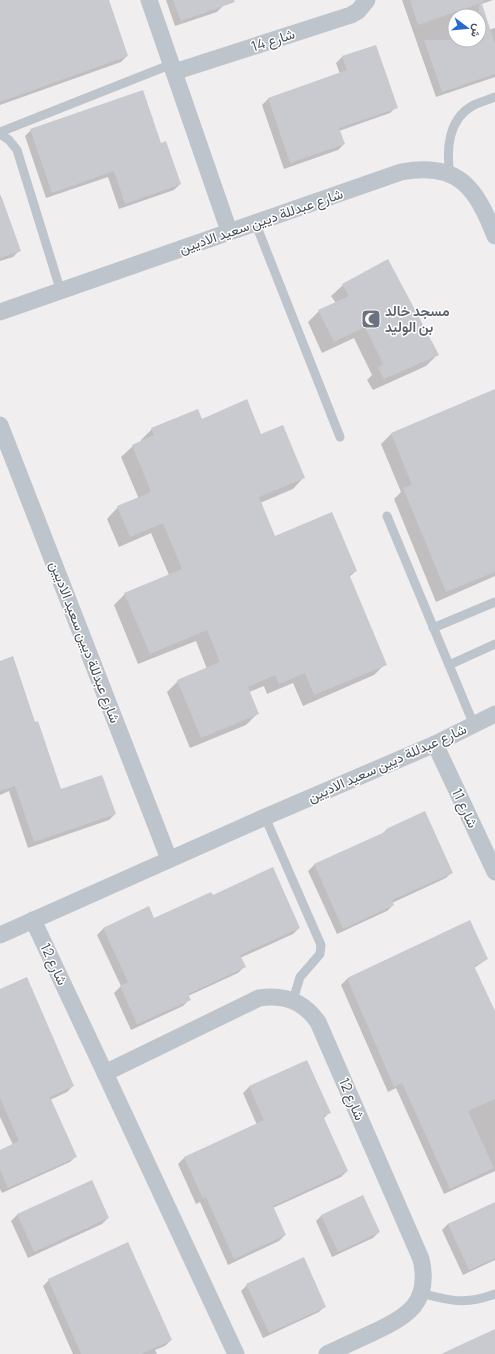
<svg xmlns="http://www.w3.org/2000/svg" width="495" height="1354" font-family="Manrope,Vazirmatn,sans-serif">
  <rect width="100%" height="100%" fill="#f0eeee"/>
  <g fill="#0003" fill-rule="evenodd">
    <polygon points="0,0 106,0 127,56 121,62 0,105"/>
    <polygon points="166,0 221,0 223,6 217,12 175,26"/>
    <path d="M 402,0 L 493,0 L 479,5 L 488,30 L 495,28 L 495,77 L 436,97 ZM 455,16 L 479,16 L 479,40 L 455,40 Z"/>
    <polygon points="375,46 396,107 390,113 339,131 344,144 338,150 284,169 262,105 268,99 340,74 336,63 342,57"/>
    <polygon points="31,130 161,144 180,184 174,190 119,209 108,177 46,198 25,136"/>
    <polygon points="0,194 19,251 13,257 0,261"/>
    <polygon points="343,285 437,355 426,366 373,390 367,380 372,375 354,338 322,353 308,322 319,311 336,303 331,296"/>
    <polygon points="495,390 495,576 436,602 394,499 401,492 381,444 391,434"/>
    <polygon points="201,420 261,436 304,477 293,489 260,503 274,538 356,571 349,577 385,664 374,675 303,706 293,683 267,694 264,686 249,692 257,714 246,725 190,748 167,692 178,681 207,669 196,641 138,664 114,605 125,594 169,575 151,533 119,547 107,519 118,507 139,499 121,457 133,446 141,442 141,440 152,429"/>
    <polygon points="0,662 34,724 61,790 115,814 109,820 28,848 9,791 0,795"/>
    <polygon points="386,830 452,872 446,878 392,903 393,905 387,911 337,934 308,871 314,865 381,835"/>
    <polygon points="212,896 299,928 293,934 240,958 244,967 238,973 188,996 189,1000 183,1006 131,1030 114,993 121,986 97,935 103,929 154,919"/>
    <polygon points="487,959 474,968 495,1014 495,1171 444,1194 396,1088 388,1092 341,985 347,979"/>
    <polygon points="0,990 73,1086 67,1092 50,1100 76,1156 70,1162 2,1193 0,1189 0,1151 13,1145 0,1117"/>
    <polygon points="306,1061 329,1113 323,1119 347,1171 341,1177 273,1208 285,1235 279,1241 228,1265 200,1202 196,1204 178,1164 184,1158 257,1125 243,1093 249,1087"/>
    <polygon points="92,1181 108,1218 102,1224 28,1258 11,1221 17,1215"/>
    <polygon points="495,1203 495,1260 463,1275 442,1230 448,1224"/>
    <polygon points="322,1215 379,1232 373,1238 332,1257 316,1221"/>
    <polygon points="49,1280 171,1340 165,1346 155,1350 157,1354 73,1354 43,1286"/>
    <polygon points="247,1285 325,1306 319,1312 263,1338 241,1291"/>
  </g>
  <g fill="#c9cad0">
    <polygon points="0,0 109,0 128,56 0,102"/>
    <polygon points="173,0 234,0 235,2 181,21"/>
    <polygon points="410,0 483,0 484,2 418,25"/>
    <polygon points="482,4 495,44 495,74 442,92 424,40 479,40 479,5"/>
    <polygon points="376,45 398,108 339,128 345,144 290,163 268,98 347,70 342,56"/>
    <polygon points="143,90 161,143 166,141 181,184 125,204 114,171 52,193 30,129"/>
    <polygon points="0,198 2,198 21,251 0,258"/>
    <polygon points="388,259 439,355 384,379 378,368 383,364 365,327 334,342 318,310 349,296 342,284"/>
    <polygon points="495,389 495,572 446,592 403,488 412,485 391,433"/>
    <polygon points="247,399 261,434 283,425 305,478 259,497 275,536 332,512 357,571 349,574 387,665 314,695 305,673 279,684 275,675 248,687 259,714 201,738 177,680 220,662 207,630 150,654 124,593 182,569 163,523 130,537 117,506 151,492 132,445 154,435 151,428 198,409 202,419"/>
    <polygon points="13,656 35,722 38,721 61,789 102,775 116,814 34,842 15,786 0,791 0,661"/>
    <polygon points="425,811 453,873 392,900 394,905 343,929 314,864 387,831 386,829"/>
    <polygon points="273,867 300,928 240,955 246,967 188,994 191,1000 137,1024 120,986 128,982 103,928 149,906 154,918 211,892 213,895"/>
    <polygon points="470,920 488,959 474,966 495,1011 495,1099 468,1111 494,1168 450,1189 402,1083 394,1087 347,978"/>
    <polygon points="27,977 74,1086 50,1097 77,1157 8,1188 0,1170 0,1150 19,1141 0,1098 0,989"/>
    <polygon points="307,1060 331,1113 323,1116 348,1171 273,1206 286,1235 234,1259 206,1197 203,1199 184,1157 264,1120 249,1086"/>
    <polygon points="92,1180 109,1218 34,1252 17,1214"/>
    <polygon points="363,1195 380,1232 338,1252 321,1215"/>
    <polygon points="495,1202 495,1258 469,1270 448,1224"/>
    <polygon points="128,1242 172,1340 141,1354 81,1354 48,1279"/>
    <polygon points="304,1257 326,1307 269,1333 246,1284"/>
    <polygon points="495,1329 495,1354 441,1354"/>
  </g>
  <g fill="none" stroke-linecap="round" stroke-linejoin="round">
    <g stroke="#bdc4cc" stroke-width="9">
      <polyline points="0,132 172,64"/>
      <polyline points="0,134 9,140 17,150 61,292"/>
      <path d="M 450,175 C 446,150 448,120 472,106 C 479,102 488,100 495,97"/>
      <polyline points="255,222 340,437"/>
      <polyline points="387,516 474,725"/>
      <polyline points="433,628 495,602"/>
      <polyline points="449,665 495,644"/>
      <polyline points="265,817 321,945 320,954 300,977 293,1000"/>
      <path d="M 421,1293 C 450,1301 466,1305 495,1294"/>
    </g>
    <g stroke="#bdc4cc" stroke-width="17">
      <polyline points="149,0 229,231"/>
      <polyline points="174,72 351,15 358,11 367,0"/>
      <path d="M 0,312 L 401,172 C 459,161 476,188 495,236"/>
      <polyline points="0,425 169,859"/>
      <polyline points="435,744 495,872"/>
      <polyline points="33,920 105,1073"/>
      <polyline points="0,935 265,817 435,744 495,714"/>
      <path d="M 236,1354 L 105,1073 L 259,998 C 284,994 303,1001 318,1022 L 421,1259 C 431,1303 408,1316 372,1333 C 357,1340 342,1347 327,1354"/>
    </g>
  </g>
  <defs>
    <symbol id="mosque-square" viewBox="-11 -11 22 22"><rect x="-9" y="-9" width="18" height="18" rx="4" fill="#6b7280" stroke="#fff"/><path d="M3.5-4.9A6 6 0 1 0 3.5 4.9A5 5 0 1 1 3.5-4.9Z" fill="#fff"/></symbol>
  </defs>
  <g fill-rule="evenodd">
    <use href="#mosque-square" x="360" y="308" width="22" height="22"/>
  </g>
  <g text-anchor="middle" stroke-width="3" stroke-linejoin="round" paint-order="stroke">
    <g font-size="14" fill="#485059" stroke="#fff">
      <text transform="translate(273 40) rotate(-18)" y="5">شارع 14</text>
      <text transform="translate(261 221) rotate(-19)" y="5">شارع عبدللة ديين سعيد الاديين</text>
      <text transform="translate(85 642) rotate(69)" y="5">شارع عبدللة ديين سعيد الاديين</text>
      <text transform="translate(387 763) rotate(-24)" y="5">شارع عبدللة ديين سعيد الاديين</text>
      <text transform="translate(465 808) rotate(65)" y="5">شارع 11</text>
      <text transform="translate(54 964) rotate(65)" y="5">شارع 12</text>
      <text transform="translate(352 1099) rotate(67)" y="5">شارع 12</text>
    </g>
    <g font-size="14" font-weight="bold" fill="#5b616d" stroke="#fff" text-anchor="start">
      <text x="385" y="316">مسجد خالد<tspan x="385" dy="16">بن الوليد</tspan></text>
    </g>
  </g>
  <g transform="translate(467 28) rotate(106)"><circle r="19" fill="#ffffff" stroke="#b6b9bd"/>
  <path d="M0-3L7 15L0 10L-7 15Z" fill="#2969cf"/>
  <text y="-6" font-size="11" font-weight="bold" text-anchor="middle" fill="#485059">ش</text>
  </g>
</svg>
